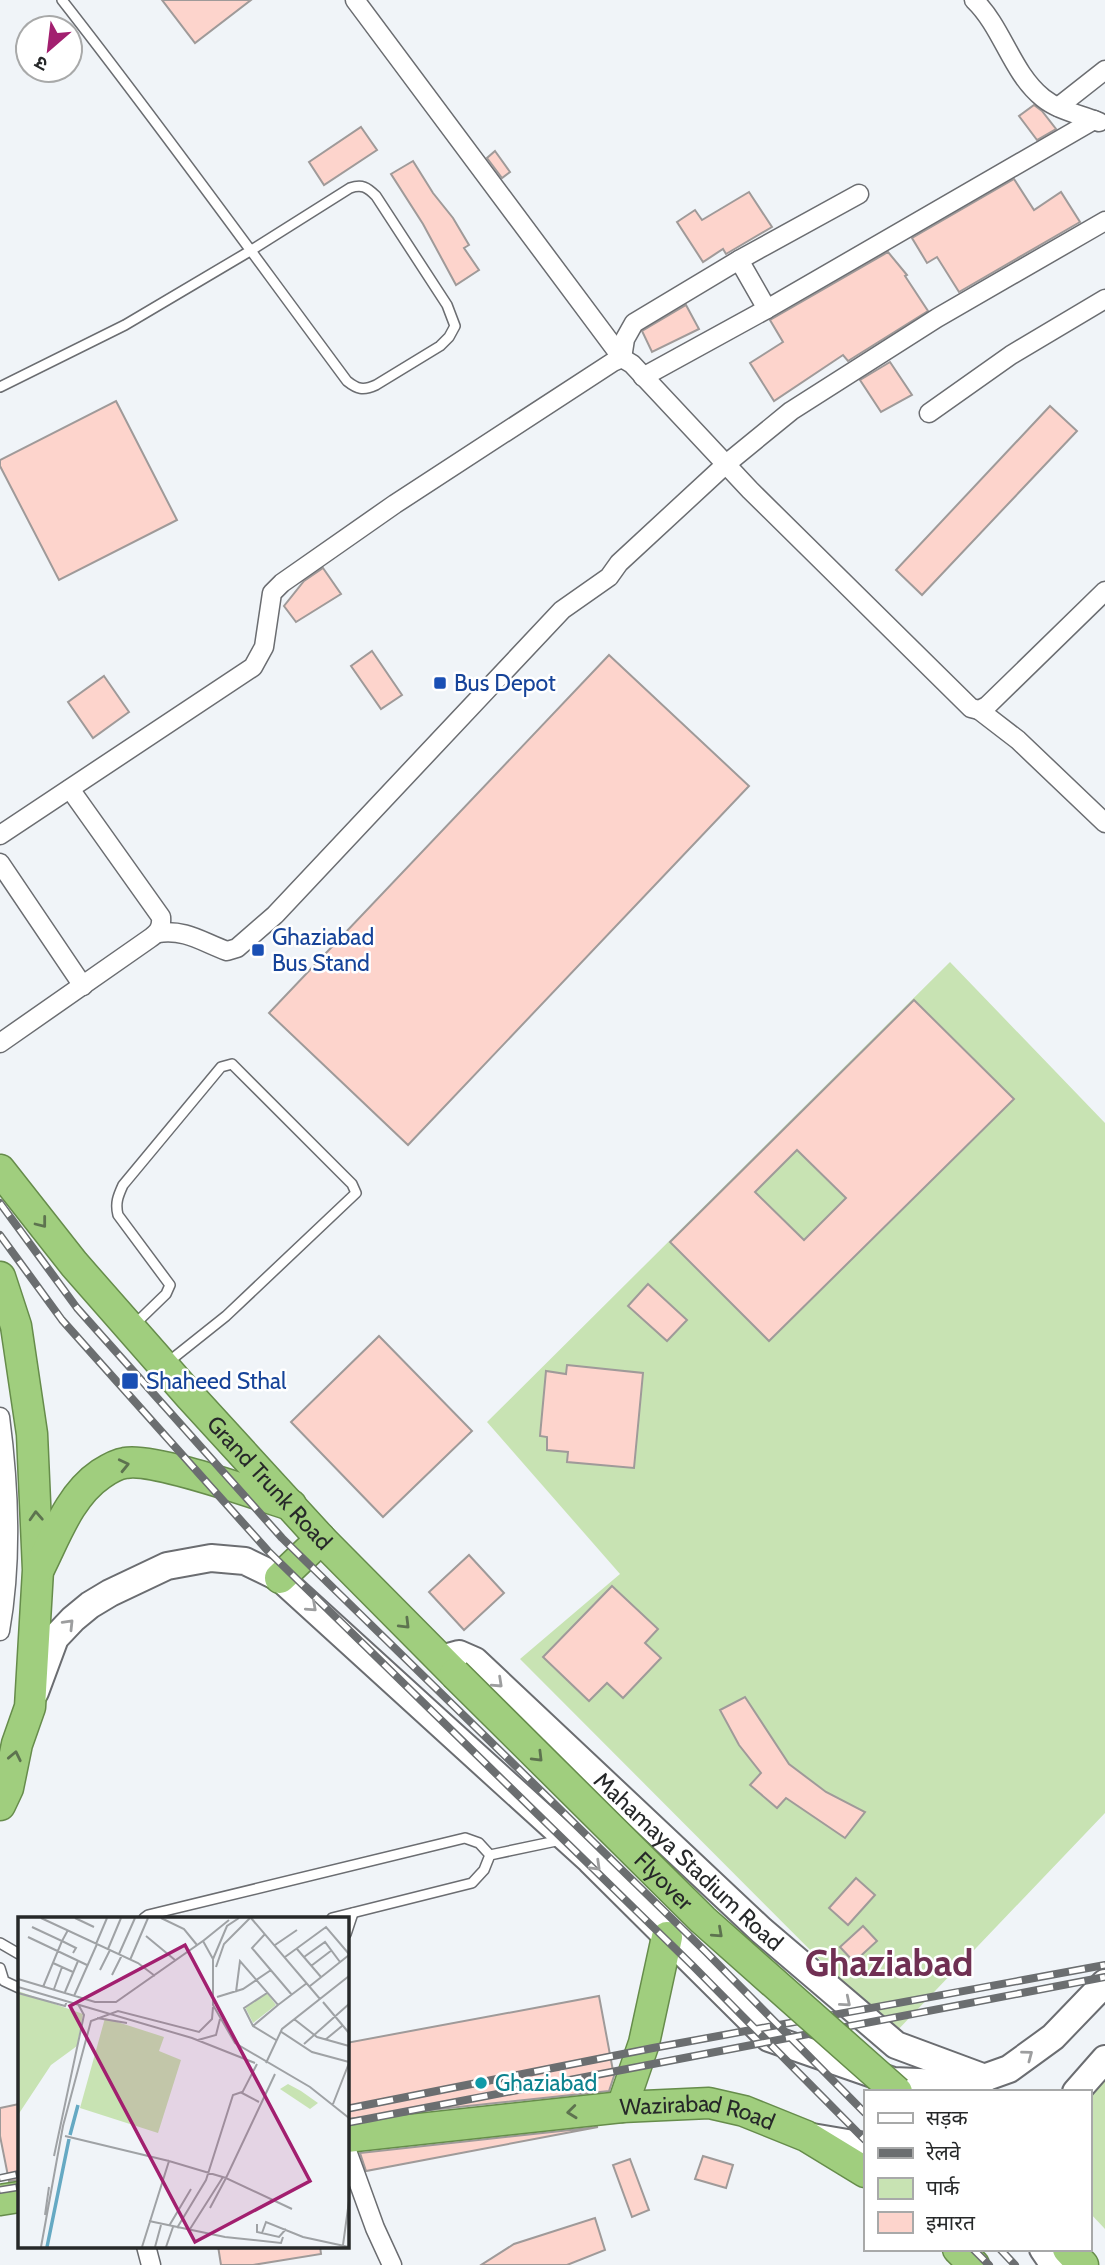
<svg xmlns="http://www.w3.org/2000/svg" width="1105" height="2265" font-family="Cabin,'Noto Sans Devanagari',sans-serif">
  <rect width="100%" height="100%" fill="#f0f4f8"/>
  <g fill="#c8e3b3">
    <polygon points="950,962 1105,1123 1105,1813 894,2034 520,1659 620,1574 487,1422"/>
    <polygon points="1105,2074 1105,2229 1089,2212 1089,2094"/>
  </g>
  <g fill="#fdd4cc" stroke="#9f9a99" stroke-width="2" fill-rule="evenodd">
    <polygon points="162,0 251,0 195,43"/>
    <polygon points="1034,105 1042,111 1056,129 1037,140 1019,116"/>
    <polygon points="361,127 377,150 324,185 309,162"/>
    <polygon points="495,151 510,172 502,178 487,158"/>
    <polygon points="413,161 433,193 453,218 469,245 464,248 479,270 456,285 423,224 391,174"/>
    <polygon points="1014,179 1034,210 1061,192 1080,222 959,292 937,257 927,263 912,238"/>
    <polygon points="749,192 772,227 726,254 723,249 703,262 677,222 695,210 702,220"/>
    <polygon points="888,252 907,275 905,276 928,311 848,361 843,355 774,401 750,363 783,342 770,320"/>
    <polygon points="686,305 699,329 652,352 642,331"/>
    <polygon points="890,362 912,395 881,412 860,380"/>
    <polygon points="116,401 177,520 59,580 0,466 0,460"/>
    <polygon points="1050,406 1077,431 922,595 896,570"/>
    <polygon points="323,568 341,594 296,622 284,606 304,581"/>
    <polygon points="372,651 402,695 381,709 351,666"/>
    <polygon points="609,655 749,786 408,1145 269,1013"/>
    <polygon points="104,676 129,712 93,738 68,702"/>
    <path d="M 914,1000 L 1014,1099 L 769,1341 L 670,1242 ZM 797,1150 L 846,1198 L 804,1240 L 755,1192 Z"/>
    <polygon points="648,1284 687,1320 667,1341 628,1306"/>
    <polygon points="379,1336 472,1431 383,1517 291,1422"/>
    <polygon points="567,1365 643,1373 634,1468 567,1462 568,1452 547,1450 547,1437 540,1436 546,1371 566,1374"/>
    <polygon points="469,1555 504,1593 464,1630 429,1592"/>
    <polygon points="612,1586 658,1629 645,1643 661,1658 623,1698 607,1683 589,1701 543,1657"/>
    <polygon points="745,1697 789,1764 826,1792 865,1812 845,1838 786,1798 777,1808 750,1785 761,1773 739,1745 720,1710"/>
    <polygon points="856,1878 875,1895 848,1925 829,1908"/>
    <polygon points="863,1926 877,1941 854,1962 840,1947"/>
    <polygon points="599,1996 614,2076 609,2091 346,2119 346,2043"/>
    <polygon points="19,2104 19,2180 9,2181 0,2136 0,2108"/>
    <polygon points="598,2127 366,2171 360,2153"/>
    <polygon points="703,2156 733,2165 726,2188 695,2179"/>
    <polygon points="630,2159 649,2210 632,2217 613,2165"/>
    <polygon points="595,2218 605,2250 567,2265 481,2265 514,2244"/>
    <polygon points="218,2246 320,2246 321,2254 253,2265 221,2265"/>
  </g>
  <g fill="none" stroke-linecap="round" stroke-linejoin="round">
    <defs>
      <g id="service">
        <path d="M 0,387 L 125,325 L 250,251 L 350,188 C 362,184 367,187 376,196 L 447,305 L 455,326 L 449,337 L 440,346 L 376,385 C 363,391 357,389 347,381 C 252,253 160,125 62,0"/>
        <path d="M 134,1325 L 166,1294 L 170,1285 L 118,1215 C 115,1203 118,1196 123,1185 L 221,1067 L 232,1064 L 352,1184 L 356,1193 L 226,1316 L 167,1363"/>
        <polyline points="144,1918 148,1915 465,1838 479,1843 490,1855"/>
        <polyline points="332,1918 472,1883 484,1870 490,1855 561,1840"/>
        <polyline points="346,1934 353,1913"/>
        <polyline points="0,1943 19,1954"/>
        <polyline points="0,1968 4,1981 19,1988"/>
      </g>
      <g id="minor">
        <polyline points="355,0 622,358"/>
        <path d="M 974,0 C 1003,28 1011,72 1043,98 C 1059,111 1080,114 1099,122"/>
        <polyline points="1058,107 1105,70"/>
        <polyline points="739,260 767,309"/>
        <polyline points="622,358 625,339 634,323 739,260 859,194"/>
        <polyline points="643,377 767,309 1094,120"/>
        <polyline points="929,413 1011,355 1105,299"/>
        <polyline points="979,710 1018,740 1105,823"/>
        <polyline points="0,835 253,667 264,647 272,593 282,583 395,504 613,362 622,358 632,364 750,490 971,708 979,710 987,706 1105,591"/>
        <polyline points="0,863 83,986"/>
        <path d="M 158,933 C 186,929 202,942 227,951 L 237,948 L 275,915 L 562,610 L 609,577 L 619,563 L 725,465 L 791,411 L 937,318 L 1105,221"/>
        <path d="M 0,1043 L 149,939 C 158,933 162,928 161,917 L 70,789"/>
        <path d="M 0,1417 C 9,1485 12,1564 0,1631"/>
        <polyline points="346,2148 375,2228 392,2265"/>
        <polyline points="146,2246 151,2265"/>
      </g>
      <g id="secondary">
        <path id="s1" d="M 441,1659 L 459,1654 L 475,1661 L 761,1930 L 896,2045 L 985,2078"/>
        <polyline points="35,1692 55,1638 73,1619 90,1605 110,1593 167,1566 211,1558 245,1561 280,1578 437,1721 590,1860 769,2038 893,2081 967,2084 1009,2069 1053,2037 1105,1983"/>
        <polyline points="1076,2092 1105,2059"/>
        <polyline points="812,2137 865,2146"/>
        <polyline points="1043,2249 1054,2265"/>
      </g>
      <g id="trunk">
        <path id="s2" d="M 0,1170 L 74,1264 L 190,1396 L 321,1539 L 455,1674"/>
        <polyline points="0,1277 16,1326 32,1434 38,1570 30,1707 17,1744 8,1788 0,1805"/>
        <path d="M 40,1567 C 56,1535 70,1495 101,1474 C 107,1470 118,1464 125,1463 C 154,1457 258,1495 291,1505"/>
        <polyline points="280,1578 321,1539"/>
        <polyline points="622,2107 644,2043 667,1937"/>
        <path id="s3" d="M 346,2137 L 622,2107 L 709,2103 L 744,2111 L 806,2136 L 865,2172"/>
        <polyline points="0,2200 19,2197"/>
        <polyline points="958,2249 974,2265"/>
        <polyline points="1068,2249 1083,2265"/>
      </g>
    </defs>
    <use href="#service" stroke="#6b6d71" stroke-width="12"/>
    <use href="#minor" stroke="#6b6d71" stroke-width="21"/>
    <use href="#secondary" stroke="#6b6d71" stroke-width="30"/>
    <use href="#trunk" stroke="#668c4b" stroke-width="33"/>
    <use href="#service" stroke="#fff" stroke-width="9"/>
    <use href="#minor" stroke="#fff" stroke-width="18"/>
    <use href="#secondary" stroke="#fff" stroke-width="26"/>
    <use href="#trunk" stroke="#a0ce7e" stroke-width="30"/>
    <defs>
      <g id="rail">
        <polyline points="0,1203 77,1308 282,1538 706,1952 865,2113"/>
        <polyline points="0,1235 62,1320 268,1551 693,1966 865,2140"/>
        <polyline points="346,2109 653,2048 1105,1965"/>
        <polyline points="346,2123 1105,1977"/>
        <polyline points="0,2178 19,2174"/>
        <polyline points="0,2190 19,2187"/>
        <polyline points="973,2249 989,2265"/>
        <polyline points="1000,2249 1015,2265"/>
      </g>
    </defs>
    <use href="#rail" stroke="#6b6e70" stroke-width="8"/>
    <use href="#rail" stroke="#fff" stroke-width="5" stroke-dasharray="16" stroke-linecap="butt"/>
    <defs>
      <g id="trunk-bridge">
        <path id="s4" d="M 455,1674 L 703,1920 L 897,2092"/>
      </g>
    </defs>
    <use href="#trunk-bridge" stroke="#668c4b" stroke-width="33" stroke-linecap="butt"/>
    <use href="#trunk-bridge" stroke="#a0ce7e" stroke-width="30"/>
  </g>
  <defs><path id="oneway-chevron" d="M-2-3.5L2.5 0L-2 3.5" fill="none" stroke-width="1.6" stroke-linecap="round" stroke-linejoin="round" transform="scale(1.75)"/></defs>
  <g stroke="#5d734f">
    <use href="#oneway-chevron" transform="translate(42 1223) rotate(52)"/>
    <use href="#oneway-chevron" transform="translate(124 1465) rotate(-13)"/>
    <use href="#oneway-chevron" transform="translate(36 1516) rotate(-93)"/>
    <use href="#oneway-chevron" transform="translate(405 1624) rotate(45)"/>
    <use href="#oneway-chevron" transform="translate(15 1756) rotate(-78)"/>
    <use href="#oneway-chevron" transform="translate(538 1757) rotate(45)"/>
    <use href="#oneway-chevron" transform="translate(718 1933) rotate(42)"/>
    <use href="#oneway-chevron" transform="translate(572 2112) rotate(174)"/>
  </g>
  <g stroke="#9d9e9f">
    <use href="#oneway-chevron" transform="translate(312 1607) rotate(42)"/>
    <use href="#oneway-chevron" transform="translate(69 1624) rotate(-46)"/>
    <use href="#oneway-chevron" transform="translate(498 1683) rotate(43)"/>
    <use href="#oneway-chevron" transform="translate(596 1866) rotate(44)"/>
    <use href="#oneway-chevron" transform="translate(846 2002) rotate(40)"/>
    <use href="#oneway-chevron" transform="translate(1028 2055) rotate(-37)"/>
  </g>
  <g fill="#1a4fb4" stroke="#fff" stroke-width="2.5">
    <rect x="433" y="676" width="14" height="14" rx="3.5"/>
    <rect x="251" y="943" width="14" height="14" rx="3.5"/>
    <rect x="121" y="1372" width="18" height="18" rx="3.5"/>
  </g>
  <circle fill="#0f9aa8" stroke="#fff" stroke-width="2.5" cx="481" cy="2083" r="7"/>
  <g text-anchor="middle" stroke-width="5" stroke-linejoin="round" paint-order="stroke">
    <g font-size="23" fill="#164399" stroke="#fff" text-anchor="start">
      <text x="454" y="691">Bus Depot</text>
      <text x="272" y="945">Ghaziabad<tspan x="272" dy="26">Bus Stand</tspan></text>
      <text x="146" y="1389">Shaheed Sthal</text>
    </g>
    <g font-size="23" fill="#262829" stroke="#fff">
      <text dy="8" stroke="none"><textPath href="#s2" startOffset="413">Grand Trunk Road</textPath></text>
      <text dy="8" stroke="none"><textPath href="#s1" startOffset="329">Mahamaya Stadium Road</textPath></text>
      <text dy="8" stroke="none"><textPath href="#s4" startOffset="294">Flyover</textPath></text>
      <text dy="8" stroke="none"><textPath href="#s3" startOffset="354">Wazirabad Road</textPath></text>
    </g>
    <g font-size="23" fill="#0d838f" stroke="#fff" text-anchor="start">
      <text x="495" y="2091">Ghaziabad</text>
    </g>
    <g font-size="37" font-weight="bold" fill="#703053" stroke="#fff">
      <text x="889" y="1976">Ghaziabad</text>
    </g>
  </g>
  <g transform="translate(18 1917)">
    <rect width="331" height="331" fill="#f0f4f8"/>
    <path d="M 0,74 L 65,97 L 59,129 L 33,148 L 0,198 ZM 249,76 L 258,88 L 235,106 L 227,90 ZM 87,101 L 146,120 L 141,134 L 163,143 L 140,216 L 62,191 ZM 270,167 L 283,174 L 300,186 L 292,192 L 262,172 Z" fill="#c8e3b3"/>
    <path fill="none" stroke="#65a9c3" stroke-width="3.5" d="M 52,218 L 60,188M 29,330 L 51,222"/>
    <path fill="none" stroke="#9fa2a5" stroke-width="2" d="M 23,1 L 120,46 L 137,59M 57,1 L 76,10M 143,1 L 166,12 L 179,28M 233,1 L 302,82M 14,10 L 44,24 L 25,70M 50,13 L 44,24 L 58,31 L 55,36M 247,17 L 234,31 L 274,78M 128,19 L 157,43M 10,20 L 69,48M 185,24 L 211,3M 78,27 L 89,1M 257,28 L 279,13M 90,32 L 103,1M 279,32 L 303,60M 101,37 L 117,1M 267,40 L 308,10 L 331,37M 286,40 L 307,25 L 322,45M 195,42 L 209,9 L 221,1M 112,43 L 130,1M 35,46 L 55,55M 293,49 L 314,33M 198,50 L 206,27 L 232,1M 82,53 L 92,33M 94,58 L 104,38M 0,62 L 77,85 L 98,85 L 185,24 L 195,42 L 195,88 L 217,126 L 292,170 L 331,201M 292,69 L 331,38M 0,70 L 174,121 L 237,146M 36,72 L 44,50M 47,75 L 60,44M 218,75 L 222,44 L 260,88 L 289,66M 0,76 L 47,89 L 49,84M 249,76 L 226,91 L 235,109 L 258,123M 56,79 L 79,27M 199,80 L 225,72 L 253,53M 305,85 L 331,116M 79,101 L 109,106M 276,102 L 299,120 L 331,129M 235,109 L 260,88M 262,114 L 294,135 L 331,145M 180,123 L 198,118 L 202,102M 307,123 L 324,109M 286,127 L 331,87M 248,146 L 264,112 L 331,59M 239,147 L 224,176 L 241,185M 315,187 L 331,146M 47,219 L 151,244M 36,239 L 66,98 L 60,87M 192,291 L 208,261 L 274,292M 27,298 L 31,270M 131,304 L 207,320 L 263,326 L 265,320M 239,307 L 239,315 L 261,320 L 268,312M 151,309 L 173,272M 159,311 L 188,263 L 215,178 L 224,175M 172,312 L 205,260M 244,316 L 248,305 L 285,320 L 331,330M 325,328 L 331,284M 23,330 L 45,209 L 73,104 L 100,94 L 181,115 L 194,102 L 195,90M 124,330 L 151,244 L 208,261 L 257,157M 137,330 L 143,308M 148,330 L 155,310"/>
    <path fill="#a21f6f" fill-opacity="0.15" stroke="#a21f6f" stroke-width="3.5" d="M 167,28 L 292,264 L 177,325 L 52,89 Z"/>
    <rect width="331" height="331" fill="none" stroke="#262829" stroke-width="3.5"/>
  </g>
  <rect x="864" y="2090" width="228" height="161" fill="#ffffff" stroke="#a8a9a9" stroke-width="2"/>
  <rect x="878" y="2113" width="35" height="10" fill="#ffffff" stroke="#a8a9a9" stroke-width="2"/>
  <text x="926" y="2125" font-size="21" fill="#262829">सड़क</text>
  <rect x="878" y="2148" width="35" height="10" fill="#6b6e70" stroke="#a8a9a9" stroke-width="2"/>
  <text x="926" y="2160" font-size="21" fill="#262829">रेलवे</text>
  <rect x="878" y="2178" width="35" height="21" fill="#c8e3b3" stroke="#a8a9a9" stroke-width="2"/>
  <text x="926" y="2195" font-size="21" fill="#262829">पार्क</text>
  <rect x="878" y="2212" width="35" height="21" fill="#fdd4cc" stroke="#a8a9a9" stroke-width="2"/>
  <text x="926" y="2230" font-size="21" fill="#262829">इमारत</text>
  <g transform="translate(49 49) rotate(208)"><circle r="33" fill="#ffffff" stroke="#a8a9a9" stroke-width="2"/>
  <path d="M0-5L12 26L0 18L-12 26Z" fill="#a21f6f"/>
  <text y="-10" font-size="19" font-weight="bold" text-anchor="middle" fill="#262829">उ</text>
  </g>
</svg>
